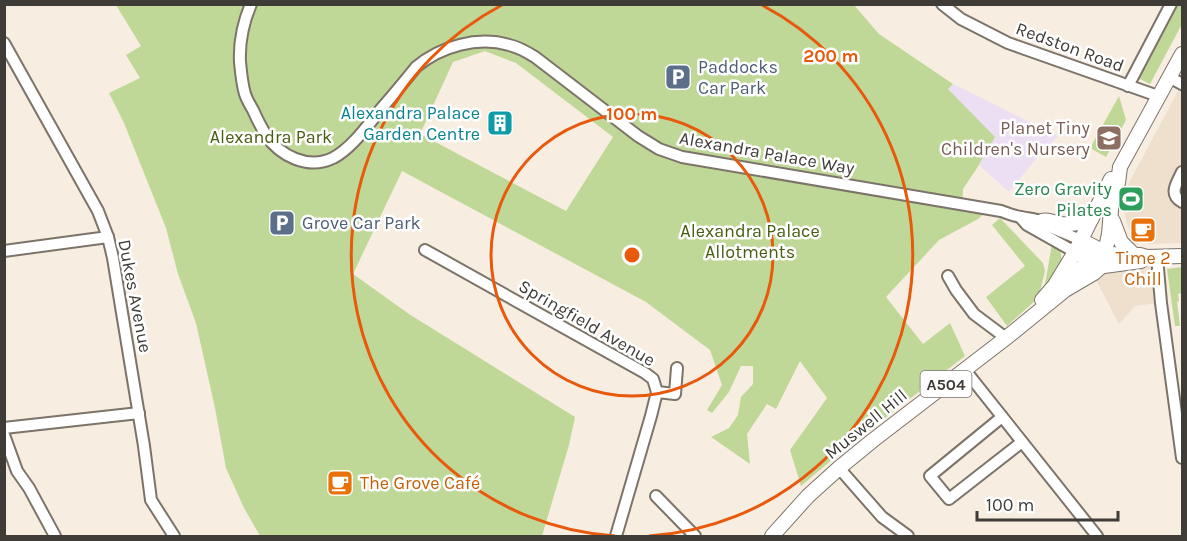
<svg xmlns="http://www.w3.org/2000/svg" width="1187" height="541" font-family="Karla,sans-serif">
  <rect width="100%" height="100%" fill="#f7ede1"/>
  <g fill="#efe0ce">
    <polygon points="1180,87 1182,88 1182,166 1174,184 1170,195 1172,201 1176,205 1182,207 1182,243 1150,244 1142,241 1130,231 1125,217 1124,200 1129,183"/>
    <polygon points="1153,266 1158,303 1135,306 1119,324 1095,278 1107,272 1129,268"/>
  </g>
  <polygon fill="#ecdff3" points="953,84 1058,136 1034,161 1009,192 979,165 994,137 947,89"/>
  <g fill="#c0d897" fill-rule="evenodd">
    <path d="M 116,5 L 854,5 L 879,34 L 953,84 L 948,89 L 995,137 L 977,168 L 963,189 L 962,209 L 985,213 L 978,219 L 939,240 L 886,297 L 923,344 L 950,323 L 965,356 L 835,457 L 801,486 L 790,450 L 827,398 L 800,361 L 776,409 L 767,404 L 747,434 L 750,464 L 711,437 L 729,428 L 738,415 L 741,397 L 753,384 L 753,366 L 741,366 L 729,392 L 712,413 L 707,410 L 722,385 L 710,350 L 646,302 L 402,171 L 353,274 L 409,314 L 575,417 L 569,445 L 542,536 L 260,536 L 244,508 L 226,468 L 215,408 L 196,323 L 178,274 L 166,228 L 124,123 L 109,93 L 140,78 L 126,55 L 141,46 ZM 485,51 L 516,63 L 613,137 L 566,211 L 420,134 L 453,62 Z"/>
    <polygon points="1175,5 1182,5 1182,24 1150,84 1136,77"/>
    <polygon points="1119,96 1126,120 1119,133 1111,128 1103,143 1111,148 1106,157 1090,148"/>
    <polygon points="1000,218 1043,263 1045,271 1039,295 1037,299 1007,326 986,297 1025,266 992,225"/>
    <polygon points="1052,244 1060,249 1062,261 1044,290"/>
    <polygon points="1182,267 1182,293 1178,294 1179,301 1177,302 1180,326 1175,326 1167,269"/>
  </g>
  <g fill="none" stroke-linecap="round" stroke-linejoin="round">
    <defs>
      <g id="minor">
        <path d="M 251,4 C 243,23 239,42 240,62 C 241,73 242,84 245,94 C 247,100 250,105 253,110 C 257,119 261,127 266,135 C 280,156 308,170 333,158 C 352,148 367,126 381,109 C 393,95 405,81 416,67 C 441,46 478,36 509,45 C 519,47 527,52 535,57 L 638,136 L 659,149 L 682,157 L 1001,211 C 1007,213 1014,216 1021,217 C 1030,219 1038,218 1045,225 L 1081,240"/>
        <polyline points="942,4 961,19 1008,43 1158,96"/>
        <polyline points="4,43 98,211 108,237 113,258 144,446 151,500 174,536"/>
        <polyline points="1169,77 1182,84"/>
        <polyline points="1128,86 1171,4"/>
        <path d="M 1182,172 C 1177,183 1168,194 1182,202"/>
        <polyline points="1020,217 1027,225 1075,252"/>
        <polyline points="425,250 645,373 653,379 657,392 651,416 616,536"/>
        <polyline points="4,251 108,237"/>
        <polyline points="1157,257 1161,303 1182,458"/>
        <polyline points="948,276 956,290 974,314 1006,338"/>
        <polyline points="965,370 1097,536"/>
        <polyline points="657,392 675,394 677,368"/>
        <polyline points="1002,417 930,476 949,499 1022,442"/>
        <polyline points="4,428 139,413"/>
        <polyline points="4,435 17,471 29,488 55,536"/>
        <polyline points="839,468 882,517 908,536"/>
        <polyline points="656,496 695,536"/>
      </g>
      <g id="major">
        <path d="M 1042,221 C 1049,219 1054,223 1062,224 C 1073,225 1083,222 1092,218"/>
        <polyline points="1113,221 1121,242 1134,255"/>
        <polyline points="1081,240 1106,253 1112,254 1140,255 1147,257 1182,256"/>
        <polyline points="1075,252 1092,261 1104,266 1141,261"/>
        <polyline points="1060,282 1096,258"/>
        <polyline points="1042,300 1055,285 1075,252 1111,179"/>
        <polyline points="772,536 808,496 839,468 872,441 1006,338 1065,290 1094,273 1102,266 1109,234 1112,198 1118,183 1120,167 1182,54"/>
      </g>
    </defs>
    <use href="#minor" stroke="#7c7369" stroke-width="14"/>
    <use href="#major" stroke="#7c7369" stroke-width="16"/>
    <use href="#minor" stroke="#fff" stroke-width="10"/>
    <use href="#major" stroke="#fff" stroke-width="14"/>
  </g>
  <g fill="none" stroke="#e8590c" stroke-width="3">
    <circle cx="632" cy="255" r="141"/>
    <path d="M615 536A282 282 0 0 1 502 5M762 5A282 282 0 0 1 649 536"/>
  </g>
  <defs>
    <symbol id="parking-square" viewBox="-11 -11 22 22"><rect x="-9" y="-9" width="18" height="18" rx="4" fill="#5c6f8a" stroke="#fff"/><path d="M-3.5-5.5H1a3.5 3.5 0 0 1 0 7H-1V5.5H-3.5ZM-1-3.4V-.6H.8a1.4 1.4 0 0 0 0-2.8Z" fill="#fff"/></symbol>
    <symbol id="building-square" viewBox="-11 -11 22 22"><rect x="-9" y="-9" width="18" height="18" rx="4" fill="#0f9aa8" stroke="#fff"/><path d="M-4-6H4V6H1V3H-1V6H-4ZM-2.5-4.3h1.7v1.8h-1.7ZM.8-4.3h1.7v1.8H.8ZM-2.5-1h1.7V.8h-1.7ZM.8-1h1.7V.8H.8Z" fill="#fff"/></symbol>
    <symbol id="school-square" viewBox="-11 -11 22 22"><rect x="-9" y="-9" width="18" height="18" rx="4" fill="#8d6e63" stroke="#fff"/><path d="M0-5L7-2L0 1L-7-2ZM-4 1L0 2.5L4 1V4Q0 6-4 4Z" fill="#fff"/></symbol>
    <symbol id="stadium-square" viewBox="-11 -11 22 22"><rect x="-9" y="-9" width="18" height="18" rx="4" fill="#2e9e5b" stroke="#fff"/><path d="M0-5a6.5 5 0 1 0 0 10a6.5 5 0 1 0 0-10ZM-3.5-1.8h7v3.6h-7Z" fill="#fff"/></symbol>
    <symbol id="cafe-square" viewBox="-11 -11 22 22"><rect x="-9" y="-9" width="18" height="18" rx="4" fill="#e8710a" stroke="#fff"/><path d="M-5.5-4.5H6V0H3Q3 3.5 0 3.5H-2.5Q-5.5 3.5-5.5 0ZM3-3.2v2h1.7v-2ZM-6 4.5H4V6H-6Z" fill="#fff"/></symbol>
  </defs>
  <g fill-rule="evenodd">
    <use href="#parking-square" x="663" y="62" width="30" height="30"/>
    <use href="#building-square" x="485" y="108" width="30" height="30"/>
    <use href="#school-square" x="1094" y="123" width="30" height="30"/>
    <use href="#stadium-square" x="1116" y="184" width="30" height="30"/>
    <use href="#parking-square" x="267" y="208" width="30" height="30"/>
    <use href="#cafe-square" x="1128" y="215" width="30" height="30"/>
    <use href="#cafe-square" x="325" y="468" width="30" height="30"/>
  </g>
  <g text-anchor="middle" stroke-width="5" stroke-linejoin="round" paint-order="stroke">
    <rect fill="#fff" stroke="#797673" stroke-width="1.5" x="920.5" y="371" width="51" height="26" rx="4.5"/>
    <g font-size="16" font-weight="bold" fill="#3f3b37">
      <text x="946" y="390">A504</text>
    </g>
    <g font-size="18" fill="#3f3b37" stroke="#fff">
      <text transform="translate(1070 47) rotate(20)" y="6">Redston Road</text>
      <text transform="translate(767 153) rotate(10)" y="6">Alexandra Palace Way</text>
      <text transform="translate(135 296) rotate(79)" y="6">Dukes Avenue</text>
      <text transform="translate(587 323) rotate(30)" y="6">Springfield Avenue</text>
      <text transform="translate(866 424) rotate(-39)" y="6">Muswell Hill</text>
    </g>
    <g font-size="18" fill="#4e5e75" stroke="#fff" text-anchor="start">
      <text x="698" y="73">Paddocks<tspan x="698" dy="21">Car Park</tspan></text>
      <text x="302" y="229">Grove Car Park</text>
    </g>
    <g font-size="18" fill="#0d838f" stroke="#fff" text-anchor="end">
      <text x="480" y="119">Alexandra Palace<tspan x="480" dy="21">Garden Centre</tspan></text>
    </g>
    <g font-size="18" fill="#785e54" stroke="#fff" text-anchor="end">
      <text x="1090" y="134">Planet Tiny<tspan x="1090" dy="21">Children's Nursery</tspan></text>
    </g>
    <g font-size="18" fill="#475d10" stroke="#fff">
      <text x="271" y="143">Alexandra Park</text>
      <text x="750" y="237">Alexandra Palace<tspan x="750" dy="21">Allotments</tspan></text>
    </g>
    <g font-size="18" fill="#27864d" stroke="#fff" text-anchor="end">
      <text x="1112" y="195">Zero Gravity<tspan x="1112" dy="21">Pilates</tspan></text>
    </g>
    <g font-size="18" fill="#c56008" stroke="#fff">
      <text x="1143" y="264">Time 2<tspan x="1143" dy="21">Chill</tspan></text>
      <text x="360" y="489" text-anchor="start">The Grove Café</text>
    </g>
  </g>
  <circle cx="632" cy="255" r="9" fill="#e8590c" stroke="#fff" stroke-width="3"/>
  <g font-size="18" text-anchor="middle" font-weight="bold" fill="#e8590c" stroke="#fff" stroke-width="5" stroke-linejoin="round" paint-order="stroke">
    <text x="831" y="62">200 m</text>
    <text x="632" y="120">100 m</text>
  </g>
  <rect width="1187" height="541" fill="none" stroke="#3f3b37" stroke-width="12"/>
  <path d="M977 511v9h141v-9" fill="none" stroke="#3f3b37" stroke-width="3"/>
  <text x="986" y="511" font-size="18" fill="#3f3b37" stroke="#ffffff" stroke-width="4.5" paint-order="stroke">100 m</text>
</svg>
